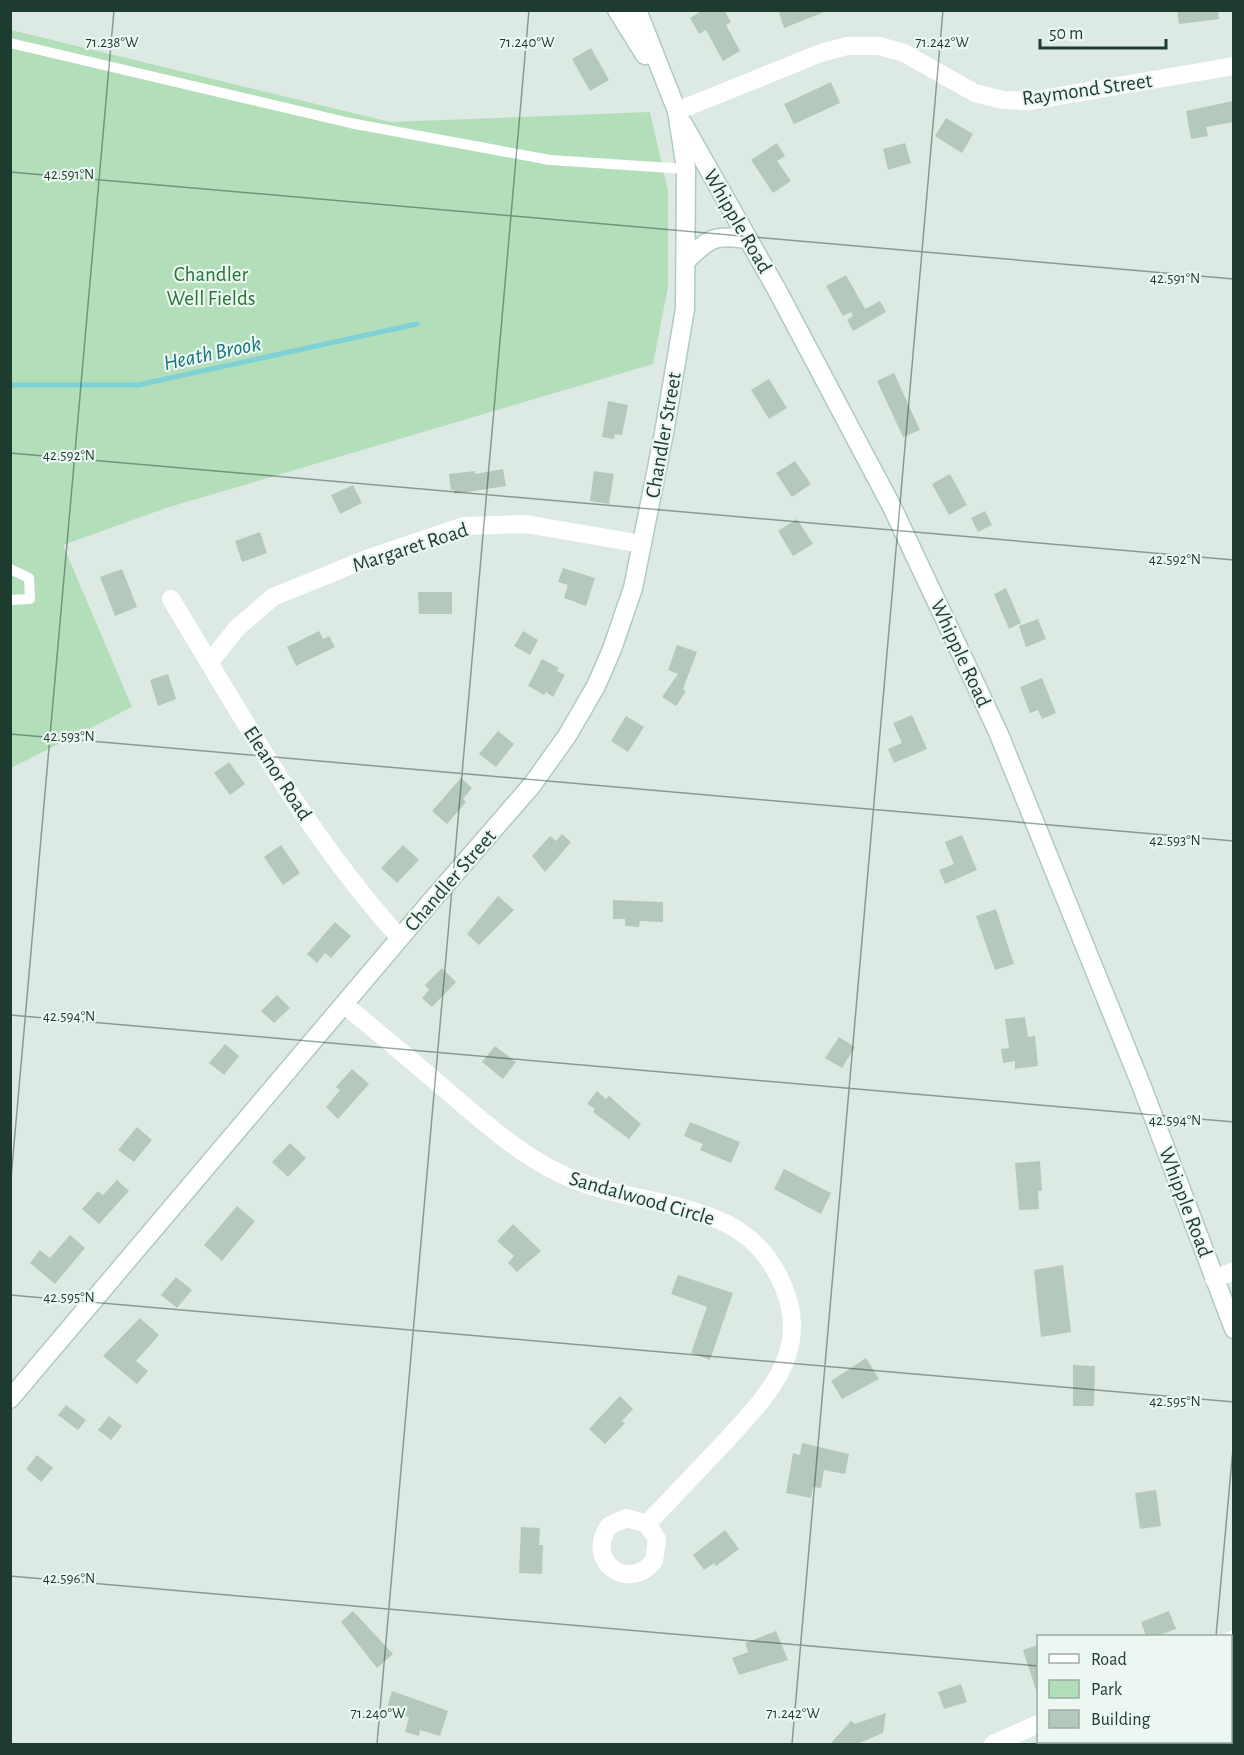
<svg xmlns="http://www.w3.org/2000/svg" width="1244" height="1755" font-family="'Alegreya Sans',sans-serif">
  <rect width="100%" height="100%" fill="#ddeae3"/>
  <polygon fill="#b3deba" points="11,30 390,122 650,112 668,191 668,287 653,364 166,508 63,545 132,707 11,768"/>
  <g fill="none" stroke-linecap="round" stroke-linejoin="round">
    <polyline stroke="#7fd1d5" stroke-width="5" points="10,385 138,385 417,324"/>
  </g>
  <g fill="#b5c8be">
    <polygon points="703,10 724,10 731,22 726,25 740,51 723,61 706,30 699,34 690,18"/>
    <polygon points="778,10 827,10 827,11 784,28"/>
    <polygon points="1177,10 1218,10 1219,19 1179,24"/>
    <polygon points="591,48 609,80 590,91 572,59"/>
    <polygon points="831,82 840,103 794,124 784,104"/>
    <polygon points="1233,101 1233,122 1206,127 1208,136 1191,139 1186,111"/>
    <polygon points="946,118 973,134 962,153 935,136"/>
    <polygon points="777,143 785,156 777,161 791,181 773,193 751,160"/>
    <polygon points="905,143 911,163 888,170 883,149"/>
    <polygon points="846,275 865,309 880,301 886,312 853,331 847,320 853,316 851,312 843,316 826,286"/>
    <polygon points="894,373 920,430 903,437 877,381"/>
    <polygon points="769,379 787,408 769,419 751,390"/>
    <polygon points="608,401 628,405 622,435 615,434 614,439 602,437"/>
    <polygon points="795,461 811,484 792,497 776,473"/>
    <polygon points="503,469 506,486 454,494 454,490 451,490 449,474 475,471 475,474"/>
    <polygon points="594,471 614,474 609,504 590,501"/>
    <polygon points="950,474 967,505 949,515 932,484"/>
    <polygon points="353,485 362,503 340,514 331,495"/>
    <polygon points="985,511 992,525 978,532 971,518"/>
    <polygon points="797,519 813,544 793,556 778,531"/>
    <polygon points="260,532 267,553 242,562 235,541"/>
    <polygon points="563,568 595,578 586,606 564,598 568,585 558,582"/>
    <polygon points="122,569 137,607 115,616 100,577"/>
    <polygon points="1006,588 1021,623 1009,629 994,594"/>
    <polygon points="418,592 452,592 452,614 419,614"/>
    <polygon points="1038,619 1046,639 1026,647 1019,626"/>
    <polygon points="319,631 323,639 329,636 335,647 296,666 287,647"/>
    <polygon points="523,631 538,640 530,655 514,646"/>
    <polygon points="677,645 697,652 683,689 686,691 676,706 662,697 678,674 668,670"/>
    <polygon points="542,659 559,668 557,671 565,675 553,697 546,692 544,695 528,686"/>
    <polygon points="168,674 176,699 158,706 150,680"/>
    <polygon points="1042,678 1056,713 1042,719 1038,710 1030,713 1020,687"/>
    <polygon points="912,715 927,749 894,763 888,749 902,743 893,723"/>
    <polygon points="626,716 644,727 628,752 611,741"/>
    <polygon points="498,731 514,744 496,767 479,754"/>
    <polygon points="229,762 245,784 230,795 214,773"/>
    <polygon points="461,778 472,788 463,799 466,802 447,824 432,811"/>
    <polygon points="562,834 571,842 545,872 532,856 550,836 556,841"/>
    <polygon points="962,835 977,870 945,884 939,870 954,864 945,842"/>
    <polygon points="281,845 300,873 283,885 264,857"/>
    <polygon points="403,845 419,860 397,883 381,868"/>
    <polygon points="498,896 514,910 479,945 467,934"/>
    <polygon points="613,900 663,902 663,922 640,921 639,927 625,926 625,919 613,919"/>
    <polygon points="996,909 1014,964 995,970 976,916"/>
    <polygon points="335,922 351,936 331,958 325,953 317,963 307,954"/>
    <polygon points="442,968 456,982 432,1007 422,998 429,990 425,985"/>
    <polygon points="277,995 290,1008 274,1023 261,1011"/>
    <polygon points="1025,1017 1028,1037 1035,1036 1038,1066 1015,1069 1015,1061 1003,1063 1001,1049 1009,1048 1005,1019"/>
    <polygon points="839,1037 855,1047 842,1068 825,1058"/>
    <polygon points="225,1044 239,1056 224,1075 209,1063"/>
    <polygon points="495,1046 516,1062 503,1079 482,1062"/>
    <polygon points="352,1069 369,1084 338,1119 326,1107 340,1090 336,1087"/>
    <polygon points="597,1091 606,1099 609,1096 641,1124 629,1139 593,1112 595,1109 587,1104"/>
    <polygon points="690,1122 740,1142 731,1163 700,1150 703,1144 684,1136"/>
    <polygon points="137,1127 152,1140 134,1162 118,1150"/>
    <polygon points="290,1143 306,1158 288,1177 272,1162"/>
    <polygon points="1040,1161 1042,1191 1038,1191 1039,1209 1019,1210 1015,1163"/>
    <polygon points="784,1169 831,1193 821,1214 774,1189"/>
    <polygon points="117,1180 129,1191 99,1224 82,1209 98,1191 103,1195"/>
    <polygon points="237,1206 255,1221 222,1261 204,1245"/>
    <polygon points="513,1224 541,1251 517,1272 508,1263 514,1256 497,1241"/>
    <polygon points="70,1235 85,1248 55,1284 30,1263 40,1250 50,1258"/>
    <polygon points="1063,1265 1071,1332 1041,1337 1034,1270"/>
    <polygon points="678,1275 733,1293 710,1360 691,1353 707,1307 671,1294"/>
    <polygon points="176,1277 192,1290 177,1308 161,1295"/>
    <polygon points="140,1318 159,1335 136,1361 148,1371 137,1384 103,1356"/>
    <polygon points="866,1358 879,1379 842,1399 831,1381"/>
    <polygon points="1073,1365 1095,1366 1094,1406 1073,1406"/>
    <polygon points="620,1396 633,1409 622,1421 625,1423 605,1444 589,1429"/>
    <polygon points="66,1405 86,1420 78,1430 58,1415"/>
    <polygon points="109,1416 122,1426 111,1440 98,1430"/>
    <polygon points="802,1443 849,1454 845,1474 824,1470 821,1488 813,1487 811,1498 786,1493 793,1453 800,1455"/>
    <polygon points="37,1455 53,1468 41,1482 26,1469"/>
    <polygon points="1156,1490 1161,1526 1140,1529 1135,1493"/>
    <polygon points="521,1527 540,1528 539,1545 543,1545 542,1574 519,1573"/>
    <polygon points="725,1530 739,1549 716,1566 714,1563 704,1570 693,1555"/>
    <polygon points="353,1611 393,1654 377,1668 341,1622"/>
    <polygon points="1169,1611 1176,1629 1157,1636 1146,1636 1141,1622"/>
    <polygon points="776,1631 788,1660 739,1675 732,1658 748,1652 745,1643"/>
    <polygon points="1038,1645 1038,1689 1036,1690 1023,1650"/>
    <polygon points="961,1684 967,1702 944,1709 938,1692"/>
    <polygon points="392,1691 448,1711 440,1736 420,1730 419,1736 405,1732 409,1717 386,1711"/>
    <polygon points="886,1713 883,1733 857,1744 830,1744 851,1721 855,1724"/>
  </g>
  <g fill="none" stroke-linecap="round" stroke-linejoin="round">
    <defs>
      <g id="secondary">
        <polyline points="617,10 645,55"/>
        <polyline points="683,124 777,290 891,505 998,732 1142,1087 1234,1329"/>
        <path d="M 686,261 C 708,239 714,234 746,239"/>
        <polyline points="10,1399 427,906 532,785 567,736 596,686 612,649 633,588 664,433 685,309 686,169 677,111 637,10"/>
      </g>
    </defs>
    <use href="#secondary" stroke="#afcbbe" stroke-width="21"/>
    <g stroke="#fff" stroke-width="10">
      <polyline points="10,43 350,123 550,160 686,169"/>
      <polyline points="10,569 29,578 30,599 10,600"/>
    </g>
    <g stroke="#fff" stroke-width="18">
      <polyline points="677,111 821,53 847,46 879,46 904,53 975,93 1003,100 1030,101 1234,66"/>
      <path d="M 171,599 C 241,715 308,837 400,938"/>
      <polyline points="209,663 237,628 273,597 369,558 464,526 526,524 642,544"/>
      <path d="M 345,1005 C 381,1035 417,1065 453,1096 C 485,1123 517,1152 555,1171 C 606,1198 663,1197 716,1219 C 744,1230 764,1248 778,1275 C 817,1348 768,1395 722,1445 C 697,1471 672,1498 647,1524 L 626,1518 L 609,1526 C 584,1561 628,1593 654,1561 L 657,1539 L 647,1524"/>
      <polyline points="1214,1279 1234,1271"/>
      <polyline points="1230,1641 1234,1639"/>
      <polyline points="993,1744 1038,1724"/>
    </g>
    <use href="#secondary" stroke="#fff" stroke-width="18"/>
  </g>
  <path fill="none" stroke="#1e3b30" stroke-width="1.5" stroke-opacity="0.45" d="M 10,172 L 1234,279M 10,453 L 1234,560M 10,734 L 1234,841M 10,1015 L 1234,1122M 10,1190 L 114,10M 10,1295 L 1234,1402M 10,1576 L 1038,1666M 1216,1636 L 1234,1437M 1230,1683 L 1234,1683M 377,1744 L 529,10M 792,1744 L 943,10M 1207,1744 L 1207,1742"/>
  <g text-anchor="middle" stroke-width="4.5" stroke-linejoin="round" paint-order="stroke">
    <g font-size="21" fill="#1e3b30" stroke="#edf7f1">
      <text transform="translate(1087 89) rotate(-8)" y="7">Raymond Street</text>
      <text transform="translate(738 221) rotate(60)" y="7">Whipple Road</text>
      <text transform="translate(663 435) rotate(-80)" y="7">Chandler Street</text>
      <text transform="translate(410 547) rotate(-18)" y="7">Margaret Road</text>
      <text transform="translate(961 653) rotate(65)" y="7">Whipple Road</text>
      <text transform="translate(278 773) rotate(57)" y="7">Eleanor Road</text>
      <text transform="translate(450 880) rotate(-49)" y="7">Chandler Street</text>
      <text transform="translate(642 1198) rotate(16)" y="7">Sandalwood Circle</text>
      <text transform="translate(1186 1202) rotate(69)" y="7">Whipple Road</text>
    </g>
    <g font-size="21" fill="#25753b" stroke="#edf7f1">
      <text x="211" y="281">Chandler<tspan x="211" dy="24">Well Fields</tspan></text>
    </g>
    <g font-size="22" font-style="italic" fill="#14747b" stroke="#edf7f1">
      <text transform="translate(212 352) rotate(-12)" y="8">Heath Brook</text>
    </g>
  </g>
  <g font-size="15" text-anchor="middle" fill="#1e3b30" stroke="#edf7f1" stroke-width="4.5" stroke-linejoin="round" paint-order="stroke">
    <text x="112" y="47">71.238°W</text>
    <text x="527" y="47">71.240°W</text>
    <text x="942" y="47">71.242°W</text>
    <text x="69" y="179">42.591°N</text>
    <text x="1175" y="283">42.591°N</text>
    <text x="69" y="460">42.592°N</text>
    <text x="1175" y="564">42.592°N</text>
    <text x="69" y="741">42.593°N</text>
    <text x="1175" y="845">42.593°N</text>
    <text x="69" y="1021">42.594°N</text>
    <text x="1175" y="1125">42.594°N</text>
    <text x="69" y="1302">42.595°N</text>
    <text x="1175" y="1406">42.595°N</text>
    <text x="69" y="1583">42.596°N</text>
    <text x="378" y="1718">71.240°W</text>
    <text x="793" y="1718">71.242°W</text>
  </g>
  <rect width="1244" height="1755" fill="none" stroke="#1e3b30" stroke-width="24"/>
  <rect x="1037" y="1635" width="195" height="108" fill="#edf7f1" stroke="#9aaca4" stroke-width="1.5"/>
  <rect x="1049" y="1654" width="30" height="9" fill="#ffffff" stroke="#9aaca4" stroke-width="1.5"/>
  <text x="1091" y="1665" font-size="18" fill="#1e3b30">Road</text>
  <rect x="1049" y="1680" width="30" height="18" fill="#b3deba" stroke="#9aaca4" stroke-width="1.5"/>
  <text x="1091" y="1695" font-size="18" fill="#1e3b30">Park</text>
  <rect x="1049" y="1710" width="30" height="18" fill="#b5c8be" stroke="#9aaca4" stroke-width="1.5"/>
  <text x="1091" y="1725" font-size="18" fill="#1e3b30">Building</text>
  <path d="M1040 39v9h126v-9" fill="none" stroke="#1e3b30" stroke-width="3"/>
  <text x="1049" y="39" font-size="18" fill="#1e3b30" stroke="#edf7f1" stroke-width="4.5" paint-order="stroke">50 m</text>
</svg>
